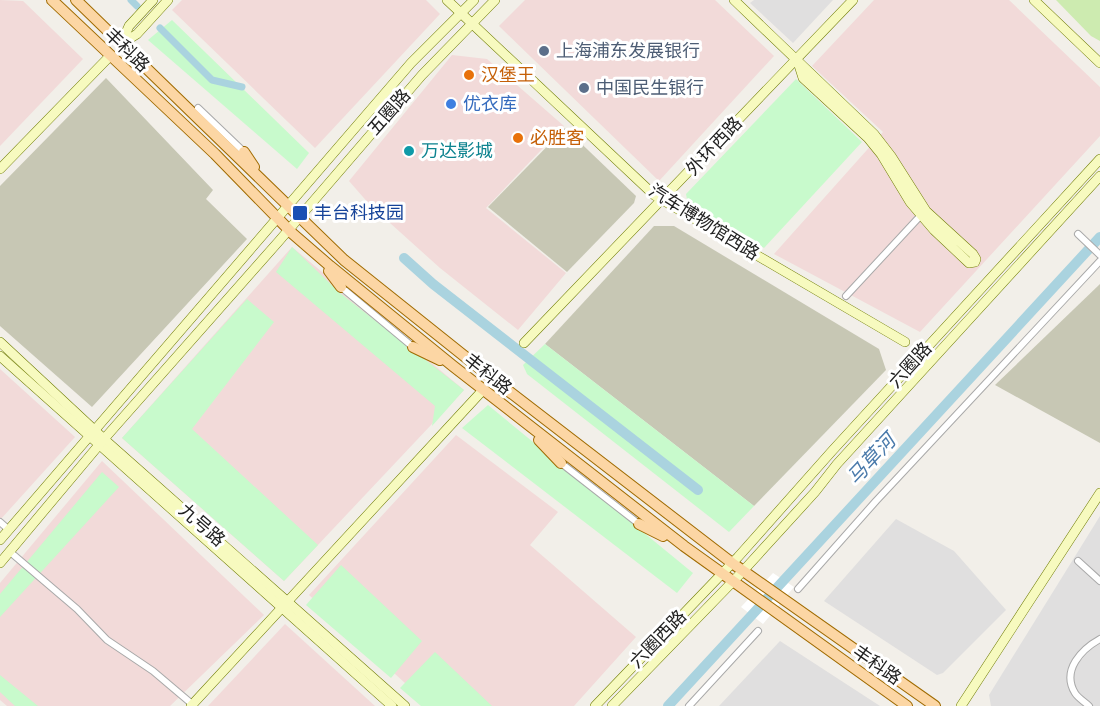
<svg xmlns="http://www.w3.org/2000/svg" width="1100" height="706" font-family="Inter,'Noto Sans SC',sans-serif">
  <rect width="100%" height="100%" fill="#f2efe9"/>
  <g fill="#e0dfdf">
    <polygon points="754,0 833,0 793,43 750,3"/>
    <polygon points="1100,516 1100,706 991,706 989,695"/>
    <polygon points="896,519 954,551 1006,610 943,673 937,675 824,601"/>
    <polygon points="780,641 880,706 719,706"/>
  </g>
  <g fill="#f2dad9">
    <polygon points="0,0 23,1 83,59 0,146"/>
    <polygon points="182,0 426,0 440,14 315,148 172,10"/>
    <polygon points="525,0 715,0 774,56 659,181 499,26"/>
    <polygon points="874,0 1009,0 1100,87 1100,136 920,332 774,254 883,132 812,66"/>
    <polygon points="452,55 487,59 564,126 486,208 566,273 518,330 440,268 370,205 349,181"/>
    <polygon points="292,247 464,390 284,581 122,438"/>
    <polygon points="0,369 75,437 0,520"/>
    <polygon points="456,435 558,512 530,545 636,637 574,706 430,706 309,595"/>
    <polygon points="102,461 264,615 170,706 7,706 0,700 0,583"/>
    <polygon points="285,624 375,706 208,706"/>
  </g>
  <g fill="#c7c7b4">
    <polygon points="106,78 213,190 206,199 247,239 92,407 0,326 0,186"/>
    <polygon points="565,128 636,196 634,203 567,272 488,207"/>
    <polygon points="654,226 674,226 879,349 886,370 754,506 545,344"/>
    <polygon points="1100,284 1100,443 995,385"/>
  </g>
  <polygon fill="#cdebb0" points="1056,0 1100,0 1100,41 1091,36"/>
  <g fill="#c8facc">
    <polygon points="172,20 309,153 297,169 148,40"/>
    <polygon points="796,79 862,142 764,248 688,205 686,194"/>
    <polygon points="292,247 340,293 464,390 432,426 435,406 276,272"/>
    <polygon points="247,299 274,322 192,429 318,545 284,581 122,438"/>
    <polygon points="545,344 754,506 729,532 527,374 523,365"/>
    <polygon points="488,405 693,573 677,593 462,428"/>
    <polygon points="102,472 119,487 0,617 0,594"/>
    <polygon points="341,565 422,641 391,678 306,605"/>
    <polygon points="435,652 492,706 421,706 400,688"/>
    <polygon points="0,675 38,706 15,706 0,692"/>
  </g>
  <polygon fill="#fff" points="773,573 794,587 763,624 741,607"/>
  <g fill="none" stroke-linecap="round" stroke-linejoin="round">
    <g stroke="#aad3df" stroke-width="7">
      <polyline points="131,0 137,6"/>
      <polyline points="160,28 212,80 242,87"/>
    </g>
    <g stroke="#aad3df" stroke-width="10">
      <polyline points="404,258 433,284 698,490"/>
      <polyline points="668,706 1100,237"/>
    </g>
    <defs>
      <g id="street">
        <polyline points="198,108 244,152"/>
        <polyline points="1078,234 1100,255"/>
        <polyline points="341,287 413,347"/>
        <polyline points="846,296 923,213"/>
        <polyline points="561,463 639,524"/>
        <polyline points="0,522 9,530"/>
        <polyline points="9,551 77,609 107,640 153,671 192,704"/>
        <polyline points="1078,561 1100,581"/>
        <polyline points="798,589 876,501 1100,261"/>
        <polyline points="689,706 758,631"/>
        <path d="M 1089,706 C 1085,702 1078,698 1075,693 C 1061,670 1082,649 1100,639"/>
      </g>
      <g id="secondary">
        <polyline points="447,0 654,195 905,342"/>
        <polyline points="734,0 874,134 891,156 926,211 973,254 976,259 975,262 969,263 934,230 910,202 881,154 868,138 803,78 797,59"/>
        <polyline points="1034,0 1100,63"/>
        <polyline points="121,44 137,34 168,0"/>
        <polyline points="121,44 129,26 153,0"/>
        <polyline points="0,169 110,56"/>
        <polyline points="0,342 104,439 405,706"/>
        <polyline points="524,343 853,0"/>
        <polyline points="0,356 392,706"/>
        <polyline points="0,540 411,63 474,0"/>
        <polyline points="0,563 104,439 279,241 422,75 495,0"/>
        <polyline points="191,706 483,390"/>
        <polyline points="595,706 738,557 832,451 1100,159"/>
        <polyline points="612,706 743,571 815,492 837,464 1100,176"/>
        <polyline points="961,706 1100,493"/>
      </g>
      <g id="primary">
        <polyline points="52,0 215,154 293,234 330,266 453,366 684,546 907,706"/>
        <polyline points="76,0 344,260 493,379 732,563 935,706"/>
        <polyline points="244,152 254,167"/>
        <polyline points="329,271 341,287"/>
        <polyline points="413,347 440,360"/>
        <polyline points="539,440 561,463"/>
        <polyline points="639,524 663,536"/>
      </g>
    </defs>
    <use href="#street" stroke="#a9a9a9" stroke-width="8"/>
    <use href="#secondary" stroke="#707d05" stroke-width="10"/>
    <use href="#primary" stroke="#a06b00" stroke-width="12"/>
    <use href="#street" stroke="#fff" stroke-width="6"/>
    <use href="#secondary" stroke="#f7fabf" stroke-width="9"/>
    <use href="#primary" stroke="#fcd6a4" stroke-width="10"/>
  </g>
  <g fill="#5c6f8a" stroke="#fff" stroke-width="2">
    <circle cx="544" cy="51" r="6"/>
    <circle cx="584" cy="88" r="6"/>
  </g>
  <g fill="#e8710a" stroke="#fff" stroke-width="2">
    <circle cx="469" cy="75" r="6"/>
    <circle cx="518" cy="138" r="6"/>
  </g>
  <circle fill="#3f7fe0" stroke="#fff" stroke-width="2" cx="451" cy="104" r="6"/>
  <circle fill="#0f9aa8" stroke="#fff" stroke-width="2" cx="409" cy="151" r="6"/>
  <rect fill="#1a4fb4" stroke="#fff" stroke-width="2" x="292" y="205" width="16" height="16" rx="3"/>
  <g text-anchor="middle" stroke-width="6" stroke-linejoin="round" paint-order="stroke">
    <g font-size="18" fill="#222" stroke="#fff">
      <text transform="translate(127 50) rotate(44)" y="6">丰科路</text>
      <text transform="translate(389 112) rotate(-49)" y="6">五圈路</text>
      <text transform="translate(714 146) rotate(-47)" y="6">外环西路</text>
      <text transform="translate(704 222) rotate(32)" y="6">汽车博物馆西路</text>
      <text transform="translate(910 365) rotate(-48)" y="6">六圈路</text>
      <text transform="translate(488 374) rotate(38)" y="6">丰科路</text>
      <text transform="translate(202 525) rotate(41)" y="6">九号路</text>
      <text transform="translate(658 639) rotate(-46)" y="6">六圈西路</text>
      <text transform="translate(877 665) rotate(35)" y="6">丰科路</text>
    </g>
    <g font-size="18" fill="#4e5e75" stroke="#fff" text-anchor="start">
      <text x="556" y="57">上海浦东发展银行</text>
      <text x="596" y="94">中国民生银行</text>
    </g>
    <g font-size="18" fill="#c56008" stroke="#fff" text-anchor="start">
      <text x="481" y="81">汉堡王</text>
      <text x="530" y="144">必胜客</text>
    </g>
    <g font-size="18" fill="#366cbe" stroke="#fff" text-anchor="start">
      <text x="463" y="110">优衣库</text>
    </g>
    <g font-size="18" fill="#0d838f" stroke="#fff" text-anchor="start">
      <text x="421" y="157">万达影城</text>
    </g>
    <g font-size="18" fill="#164399" stroke="#fff" text-anchor="start">
      <text x="314" y="219">丰台科技园</text>
    </g>
    <g font-size="20" font-style="italic" fill="#4a7aab" stroke="#fff">
      <text transform="translate(871 459) rotate(-47)" y="7">马草河</text>
    </g>
  </g>
</svg>
